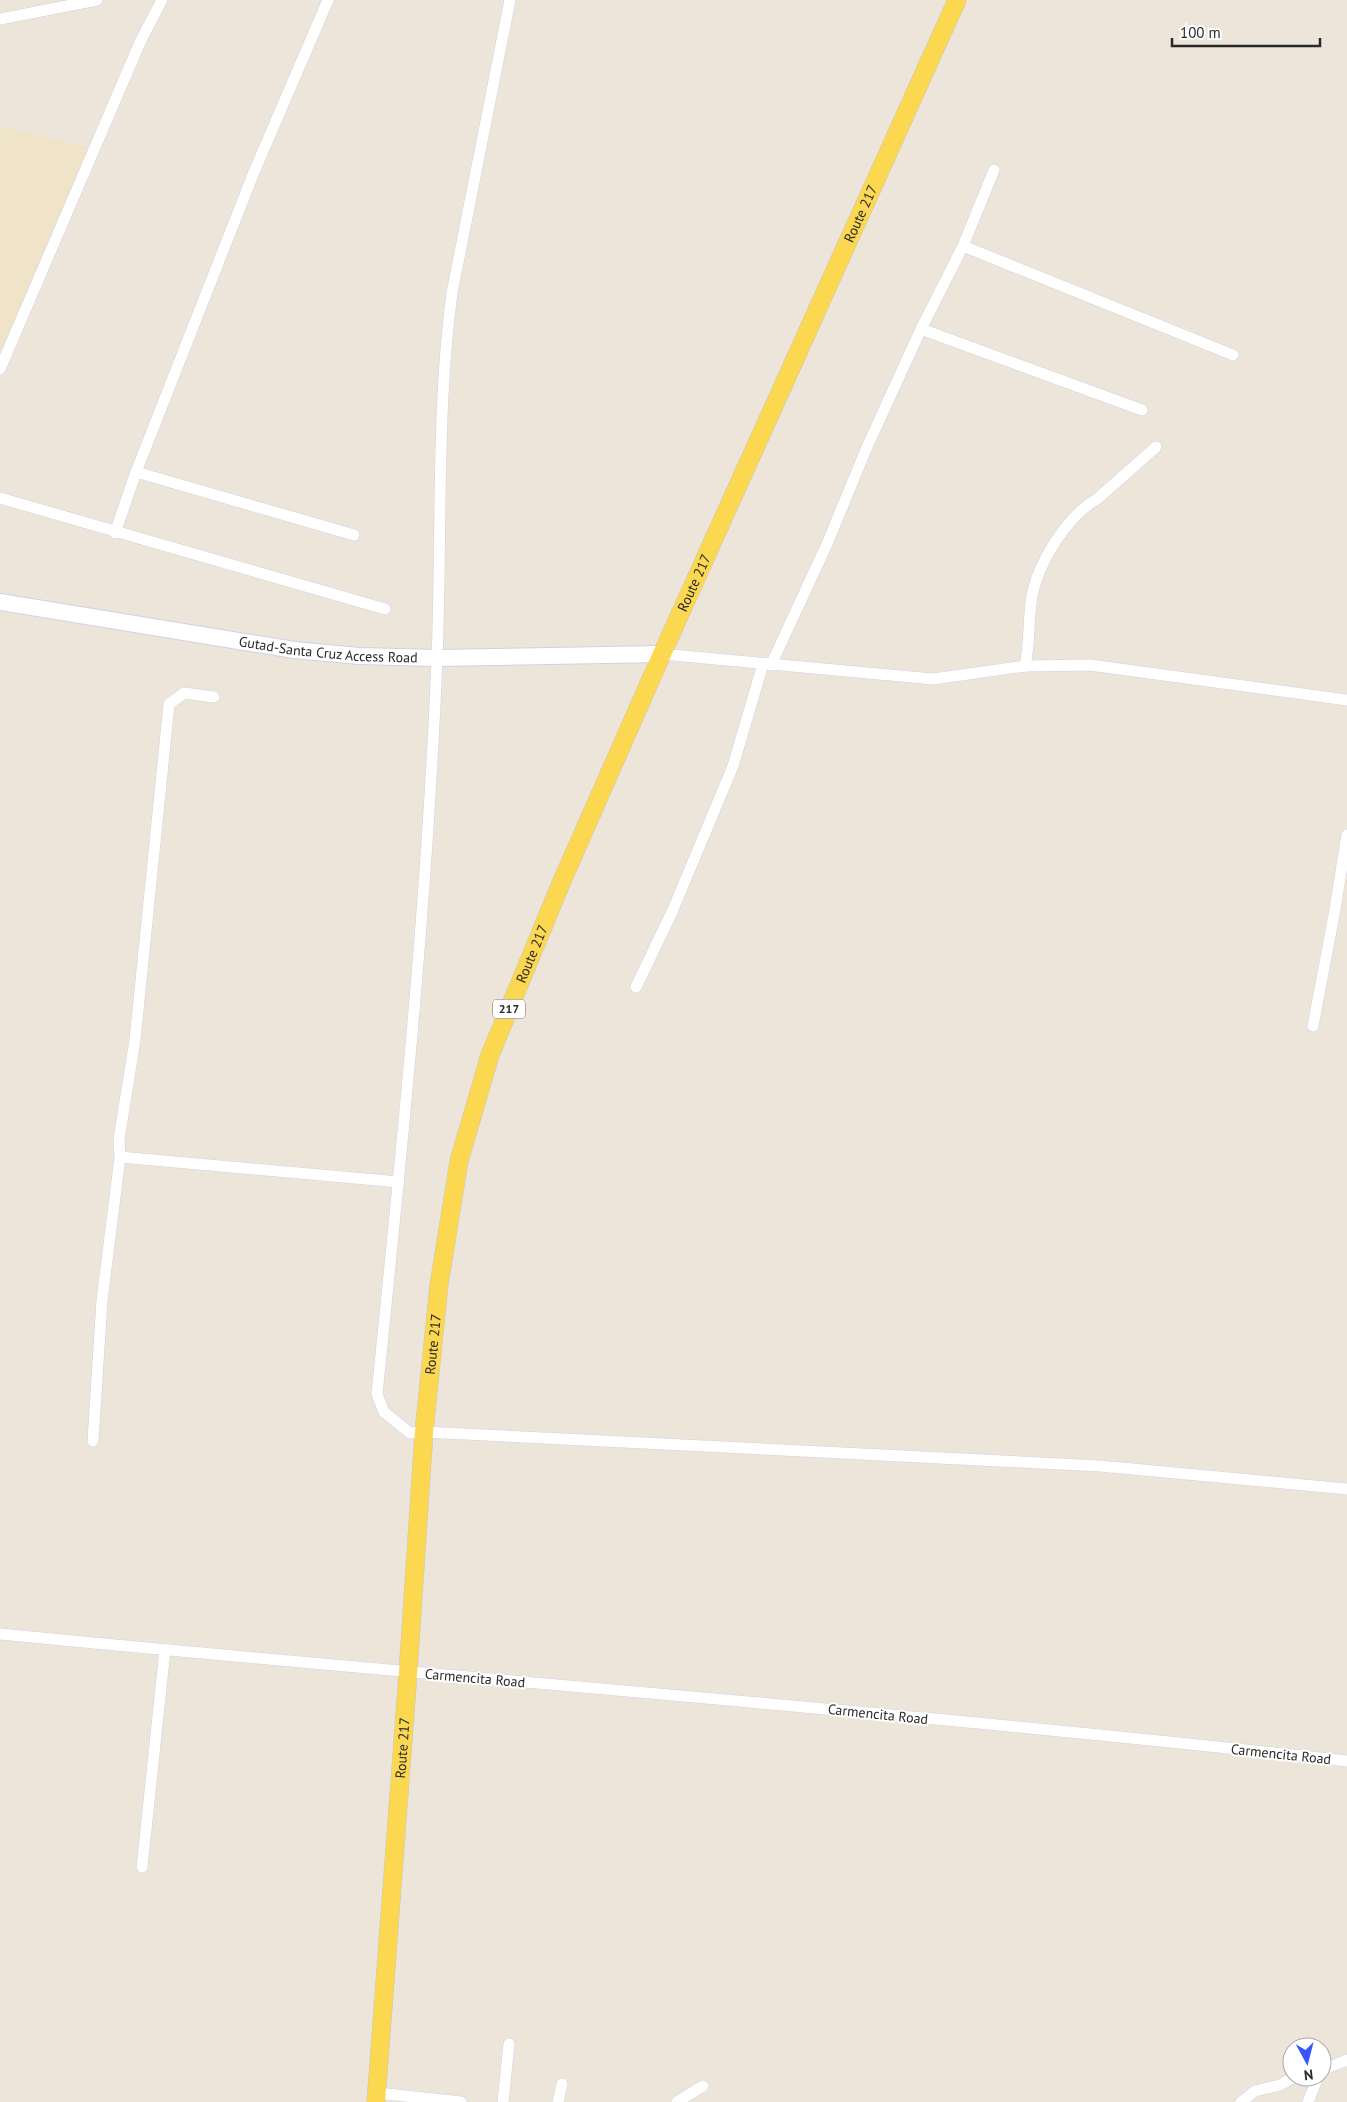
<svg xmlns="http://www.w3.org/2000/svg" width="1347" height="2102" font-family="'PT Sans',sans-serif">
  <rect width="100%" height="100%" fill="#ede5da"/>
  <polygon fill="#f0e4c8" points="0,127 91,148 0,353"/>
  <g fill="none" stroke-linecap="round" stroke-linejoin="round">
    <defs>
      <g id="minor">
        <path d="M 510,0 L 452,293 C 436,414 442,537 437,659 C 427,905 402,1149 377,1394 L 384,1412 L 410,1433 L 424,1432 L 1100,1466 L 1347,1489"/>
        <polyline points="0,19 97,0"/>
        <polyline points="963,246 1233,355"/>
        <polyline points="921,329 1142,410"/>
        <polyline points="0,369 141,40 162,0"/>
        <polyline points="136,472 354,535"/>
        <polyline points="0,498 385,609"/>
        <polyline points="115,533 136,472 254,172 328,0"/>
        <polyline points="662,654 933,679 1025,666 1090,665 1347,700"/>
        <polyline points="771,665 827,544 867,447 921,329 963,246 994,170"/>
        <path d="M 1025,666 C 1030,643 1028,620 1032,596 C 1038,563 1067,516 1097,499 L 1156,447"/>
        <polyline points="636,987 672,912 733,766 763,664"/>
        <polyline points="1313,1026 1334,915 1347,835"/>
        <polyline points="120,1157 399,1182"/>
        <polyline points="93,1441 102,1300 120,1157 119,1139 135,1040 169,704 184,693 214,697"/>
        <path d="M 0,1634 C 449,1678 899,1711 1347,1761"/>
        <polyline points="142,1867 165,1650"/>
        <polyline points="1322,2070 1347,2060"/>
        <polyline points="377,2093 461,2102"/>
        <polyline points="503,2102 509,2044"/>
        <polyline points="558,2102 562,2084"/>
        <polyline points="677,2102 703,2086"/>
        <polyline points="1241,2102 1255,2091 1280,2085 1294,2077"/>
        <polyline points="1308,2102 1318,2077"/>
      </g>
      <g id="secondary">
        <path id="s1" d="M 0,602 L 294,650 L 359,656 L 437,658 L 662,654"/>
      </g>
      <g id="primary">
        <path id="s2" d="M 376,2102 L 408,1673 L 424,1432 L 439,1285 L 459,1161 L 490,1055 L 562,881 L 662,654 L 957,0"/>
      </g>
    </defs>
    <use href="#minor" stroke="#cfd2e4" stroke-width="12"/>
    <use href="#secondary" stroke="#cfd2e4" stroke-width="18"/>
    <use href="#primary" stroke="#c7c7c7" stroke-width="19"/>
    <use href="#minor" stroke="#fff" stroke-width="11"/>
    <use href="#secondary" stroke="#fff" stroke-width="16"/>
    <use href="#primary" stroke="#fcd850" stroke-width="18"/>
  </g>
  <g text-anchor="middle" stroke-width="4" stroke-linejoin="round" paint-order="stroke">
    <rect fill="#fff" stroke="#696969" stroke-width="1" x="493" y="999.5" width="32" height="19" rx="4"/>
    <g font-size="12" font-weight="bold" fill="#292929">
      <text x="509" y="1013">217</text>
    </g>
    <g font-size="14" fill="#292929" stroke="#fff">
      <text dy="5" stroke="none"><textPath href="#s2" startOffset="1975">Route 217</textPath></text>
      <text dy="5" stroke="none"><textPath href="#s2" startOffset="1570">Route 217</textPath></text>
      <text dy="5" stroke="none"><textPath href="#s1" startOffset="332">Gutad-Santa Cruz Access Road</textPath></text>
      <text dy="5" stroke="none"><textPath href="#s2" startOffset="1165">Route 217</textPath></text>
      <text dy="5" stroke="none"><textPath href="#s2" startOffset="760">Route 217</textPath></text>
      <text transform="translate(475 1678) rotate(5)" y="5">Carmencita Road</text>
      <text transform="translate(878 1714) rotate(6)" y="5">Carmencita Road</text>
      <text dy="5" stroke="none"><textPath href="#s2" startOffset="355">Route 217</textPath></text>
      <text transform="translate(1281 1754) rotate(6)" y="5">Carmencita Road</text>
    </g>
  </g>
  <g transform="translate(1307 2062) rotate(173)"><circle r="24" fill="#ffffff" stroke="#a9a9a9"/>
  <path d="M0-4L9 19L0 12L-9 19Z" fill="#3555ff"/>
  <text y="-8" font-size="14" font-weight="bold" text-anchor="middle" fill="#292929">N</text>
  </g>
  <path d="M1172 38v8h148v-8" fill="none" stroke="#292929" stroke-width="2.5"/>
  <text x="1180" y="38" font-size="15" fill="#292929" stroke="#ffffff" stroke-width="4" paint-order="stroke">100 m</text>
</svg>
